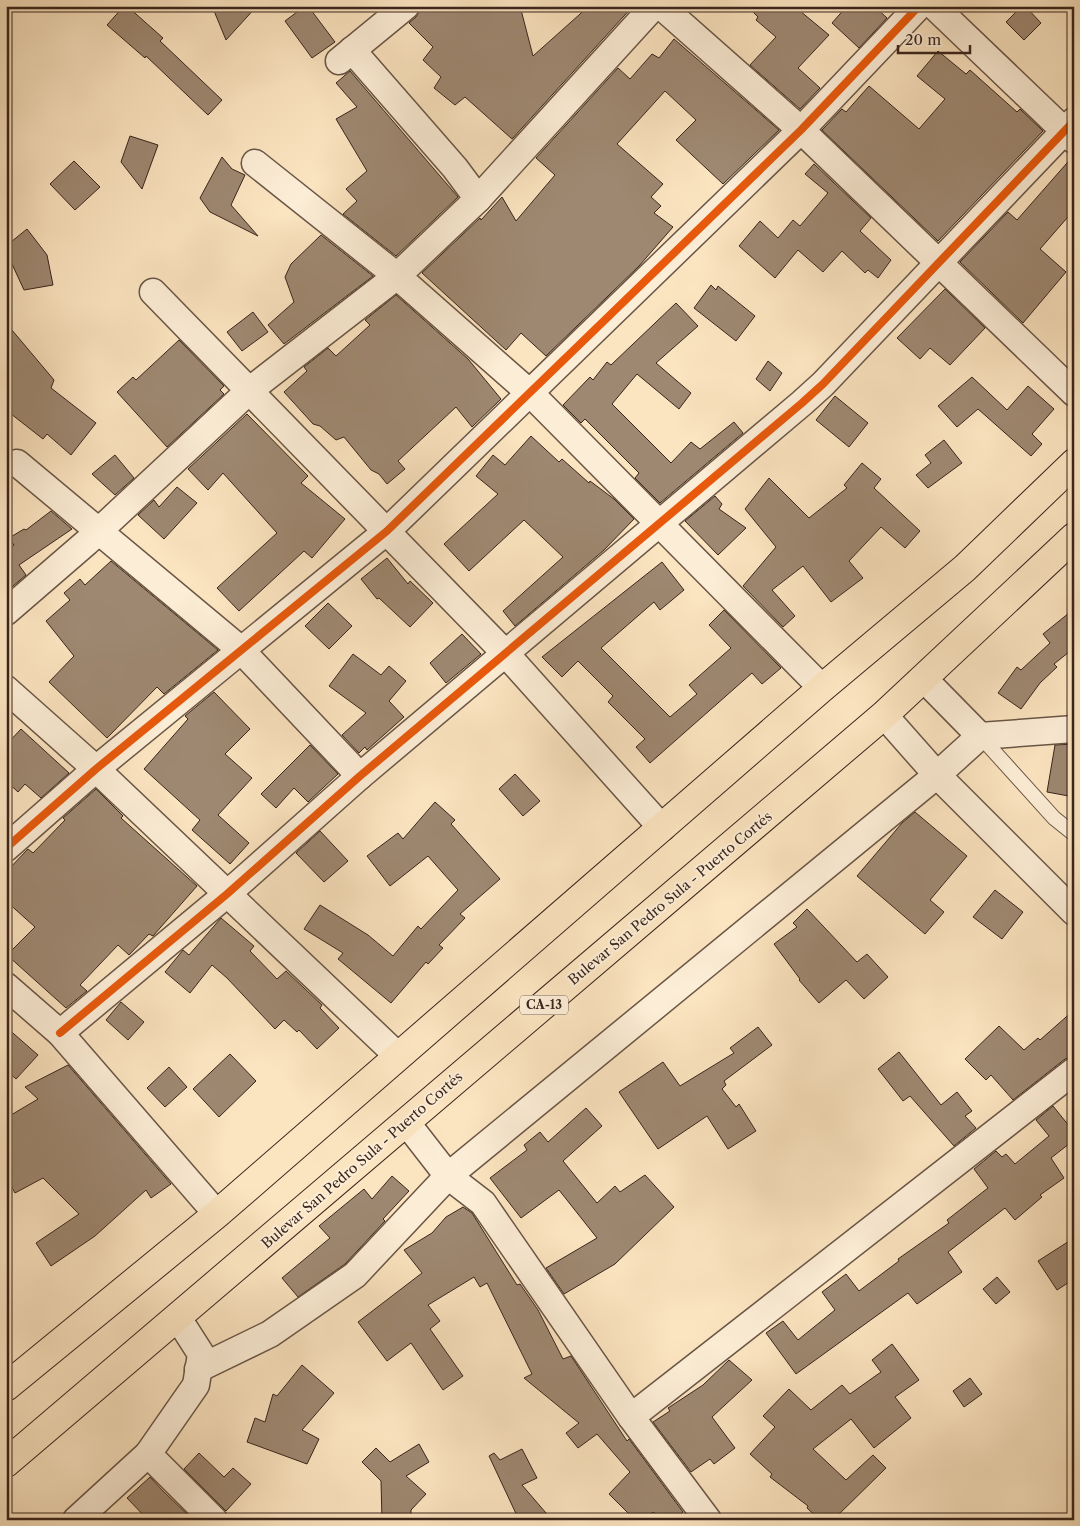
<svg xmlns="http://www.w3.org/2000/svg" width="1080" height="1526" font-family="'Libre Caslon Text',serif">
  <rect width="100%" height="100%" fill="#fbe4c0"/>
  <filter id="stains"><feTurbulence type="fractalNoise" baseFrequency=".004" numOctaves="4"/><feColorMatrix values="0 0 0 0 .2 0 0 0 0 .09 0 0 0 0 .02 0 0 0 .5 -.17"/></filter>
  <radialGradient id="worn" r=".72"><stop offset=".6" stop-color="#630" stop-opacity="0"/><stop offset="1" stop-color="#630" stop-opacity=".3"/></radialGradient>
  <g fill="#9e8871" stroke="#3a251c">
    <polygon points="124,6 127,6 163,38 160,41 222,100 208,115 146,56 145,58 107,25"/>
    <polygon points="212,6 257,6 226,40"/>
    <polygon points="305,6 308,6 335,42 312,58 285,21"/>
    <polygon points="422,6 520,6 533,56 589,6 633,6 512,139 465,97 455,105 434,88 441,77 423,60 433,47 409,23 416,17"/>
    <polygon points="747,6 794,6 829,35 798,68 820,88 800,109 750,65 776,37 756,20 758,17"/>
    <polygon points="847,6 874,6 887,18 859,48 832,23"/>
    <polygon points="1022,6 1025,6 1041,23 1024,40 1006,22"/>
    <polygon points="674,39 779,130 723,184 676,140 696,120 665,91 617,144 663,184 651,197 661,206 654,213 673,227 639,266 546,356 521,333 506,350 422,273 480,218 481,220 502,197 516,221 555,175 536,158 618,68 630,79 652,54 659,58"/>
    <polygon points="938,51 966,74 970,70 1017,112 1020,109 1043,131 938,241 822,130 842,109 846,112 869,86 919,129 945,99 917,76"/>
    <polygon points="350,71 458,197 396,256 343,214 357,201 346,189 367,171 336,119 357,107 336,83"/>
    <polygon points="130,136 158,145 142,189 121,162"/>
    <polygon points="1074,155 1074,210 1040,249 1066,272 1023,323 960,262 1008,212 1017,220"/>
    <polygon points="222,157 232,169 245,175 231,205 258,236 210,212 200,198"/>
    <polygon points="74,161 100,187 75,210 50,184"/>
    <polygon points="814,164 871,218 860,231 891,260 878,278 868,270 865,273 842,251 823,272 798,250 775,278 739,246 760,221 778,238 793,220 800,226 828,193 805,174"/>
    <polygon points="27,229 47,255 53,285 24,290 6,251 6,246"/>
    <polygon points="321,235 373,276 284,344 268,325 294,302 285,277 291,264"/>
    <polygon points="711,285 716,290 718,286 755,316 736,341 694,308"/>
    <polygon points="945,289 985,328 950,365 930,348 920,359 897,338"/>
    <polygon points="396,295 468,359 501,399 472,427 456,407 398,461 405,469 387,484 379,474 371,470 344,437 336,440 320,426 313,424 284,392 307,371 304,367 328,348 336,356 370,325 365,320"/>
    <polygon points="676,303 698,326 656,363 691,393 679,409 637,374 612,404 671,463 691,442 700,449 734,422 743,433 660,503 635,478 639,473 585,419 581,423 563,405 590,377 593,380 607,362 611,365"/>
    <polygon points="253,312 268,332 242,351 227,332"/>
    <polygon points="6,323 54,380 51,388 96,423 71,455 47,434 43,439 6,410"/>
    <polygon points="179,340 224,386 220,390 224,394 167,447 117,392 133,377 136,380"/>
    <polygon points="768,361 782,373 770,391 756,379"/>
    <polygon points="972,377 1007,410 1028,386 1054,409 1032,434 1042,444 1031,456 978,409 957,427 938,406"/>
    <polygon points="835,396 868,423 849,447 816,420"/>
    <polygon points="247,414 308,476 301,483 345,519 312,558 304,551 239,611 217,588 277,533 223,473 208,490 188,469"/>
    <polygon points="531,436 559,462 562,459 589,483 590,481 614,499 634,519 604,550 515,626 503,611 563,557 524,520 469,571 444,544 498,494 476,476 493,455 505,465"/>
    <polygon points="944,440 962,463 928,488 916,475 931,463 925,455"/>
    <polygon points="115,455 134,478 115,495 92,474"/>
    <polygon points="862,463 881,479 874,488 920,531 905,548 881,527 849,561 863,578 831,602 803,566 772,590 795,616 783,627 743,586 776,547 745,509 769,478 809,518 847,488 844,485"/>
    <polygon points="177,487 197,503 164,539 138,515 154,500 159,507"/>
    <polygon points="715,496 722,504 719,509 746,528 718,555 685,521"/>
    <polygon points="51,511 72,529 19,565 26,575 6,592 6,547 8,550 14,545 9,538 24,529 26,530"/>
    <polygon points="387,558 408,584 410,581 433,603 410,627 379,598 377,599 361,579"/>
    <polygon points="111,561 218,650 164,694 157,687 107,738 49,682 74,656 46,621 70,600 64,593 80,579 85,585"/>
    <polygon points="662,562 684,590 660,610 654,602 601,648 670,717 697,694 689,685 731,648 709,625 724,610 781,668 762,684 752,673 650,763 636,747 645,739 608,702 613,696 578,661 562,677 542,657"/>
    <polygon points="328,603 352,626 329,649 305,626"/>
    <polygon points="1074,609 1074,648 1054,664 1057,667 1040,683 1021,709 998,693 1017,667 1021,670 1050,643 1043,634"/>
    <polygon points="462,634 481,654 446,683 430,663"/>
    <polygon points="353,654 381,675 389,666 406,681 389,701 404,717 367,750 365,747 359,753 342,735 366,713 329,686"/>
    <polygon points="214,692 250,729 225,754 252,778 218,815 249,843 230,864 192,830 200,820 144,769 188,719 185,716"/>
    <polygon points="21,729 69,773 41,798 25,784 18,792 6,781 6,745"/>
    <polygon points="1074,744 1074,797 1047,792 1055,745"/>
    <polygon points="310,745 338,774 308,802 294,788 276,808 261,794"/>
    <polygon points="515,774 540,801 523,816 499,789"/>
    <polygon points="96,789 123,816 121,818 197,886 153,936 149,934 129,955 118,945 80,985 87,991 66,1008 7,955 35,927 6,901 6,872 28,849 33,853 65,820 63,818"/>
    <polygon points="435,802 455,820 451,824 500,879 460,914 465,918 439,945 443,948 428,964 426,962 391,1003 338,959 343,953 304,929 320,905 368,935 393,956 418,926 421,929 458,890 428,856 390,886 367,856 398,833 403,839"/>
    <polygon points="915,812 967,856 930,900 944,912 925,934 857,876 902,823"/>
    <polygon points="320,831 348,861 324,882 296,853"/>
    <polygon points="995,890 1023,912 1002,939 973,917"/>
    <polygon points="807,909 857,962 867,954 888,977 864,999 846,980 819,1003 799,980 800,979 774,944 797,927 793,923"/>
    <polygon points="221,918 254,946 250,951 277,979 286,971 322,1005 320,1008 339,1028 317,1049 299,1030 297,1032 284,1020 275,1029 227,978 212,965 190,993 165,972 183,950 189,955"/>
    <polygon points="121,1002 144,1022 128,1040 106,1020"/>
    <polygon points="1074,1010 1074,1056 1065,1059 1013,1100 991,1075 986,1080 965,1059 999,1026 1024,1050 1038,1038 1040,1040"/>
    <polygon points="6,1027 38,1055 16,1079 6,1070"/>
    <polygon points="758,1027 772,1045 724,1081 726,1085 722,1089 736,1107 739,1104 756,1131 728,1149 707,1116 658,1149 619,1092 663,1062 680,1086 734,1053 730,1048"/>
    <polygon points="899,1052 941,1105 957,1092 972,1111 965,1116 976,1128 954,1146 910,1096 903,1101 878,1069"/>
    <polygon points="230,1054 256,1081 219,1117 193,1089"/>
    <polygon points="68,1065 171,1184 151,1198 146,1190 95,1236 51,1266 36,1243 79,1214 43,1178 15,1193 6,1177 6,1118 38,1099 25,1087"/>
    <polygon points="169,1067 187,1087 165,1107 147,1088"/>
    <polygon points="1053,1106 1074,1132 1074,1140 1051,1158 1064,1178 1040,1195 1042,1197 1015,1220 1005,1208 948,1252 962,1272 917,1304 908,1293 796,1374 766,1333 783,1321 798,1340 835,1310 822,1292 846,1274 859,1291 899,1261 898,1259 949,1223 947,1220 988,1188 974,1169 996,1151 1002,1157 1006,1154 1015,1164 1049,1136 1036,1120"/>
    <polygon points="586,1108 602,1126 563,1161 597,1203 615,1186 620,1192 645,1175 674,1207 615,1264 564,1294 546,1268 597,1238 559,1190 521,1218 490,1178 527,1150 524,1145 540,1132 548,1142"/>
    <polygon points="392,1176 409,1191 383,1219 385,1221 345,1264 298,1297 282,1278 330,1238 319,1226 364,1189 372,1199"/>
    <polygon points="463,1207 472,1213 517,1285 520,1284 538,1310 563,1359 571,1356 627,1441 629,1439 683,1512 675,1520 661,1520 653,1512 646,1520 635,1520 609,1494 630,1472 597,1434 578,1448 566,1433 579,1423 524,1378 532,1374 487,1283 480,1287 474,1277 428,1305 440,1321 430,1329 463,1376 443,1390 411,1343 387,1361 358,1322 422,1273 404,1250 432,1233 446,1217"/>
    <polygon points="1074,1238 1074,1279 1057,1290 1038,1261"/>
    <polygon points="997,1277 1010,1292 996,1304 983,1289"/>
    <polygon points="892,1344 919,1380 895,1397 911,1418 874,1448 851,1419 813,1449 846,1480 873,1455 886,1468 833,1520 820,1520 807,1508 808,1506 770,1477 772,1474 750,1454 775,1427 763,1416 789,1389 811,1410 842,1385 850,1394 881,1372 872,1360"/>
    <polygon points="729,1360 752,1380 712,1417 735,1448 714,1464 710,1459 691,1472 653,1422 670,1411 668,1408 703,1385"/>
    <polygon points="302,1365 334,1393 302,1430 319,1439 307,1464 247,1442 255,1418 265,1422 273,1394 277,1396"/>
    <polygon points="970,1378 982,1394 964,1407 953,1391"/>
    <polygon points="419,1444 429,1462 406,1476 426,1494 411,1510 411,1520 382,1520 381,1481 362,1462 376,1448 390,1462"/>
    <polygon points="522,1449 537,1478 522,1485 552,1520 519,1520 489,1456 494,1453 500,1460"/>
    <polygon points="199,1453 224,1477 233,1468 251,1484 226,1511 184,1469"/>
    <polygon points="150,1477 163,1491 193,1520 148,1520 127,1498"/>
  </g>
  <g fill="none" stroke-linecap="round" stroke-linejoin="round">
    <defs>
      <polyline id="service" points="980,736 1054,818 1074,834"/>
      <g id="minor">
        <polyline points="661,6 801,130 1074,393"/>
        <polyline points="934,6 1074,140"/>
        <polyline points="352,50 455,168 478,199"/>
        <polyline points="339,61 406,6"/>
        <polyline points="255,163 397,276 531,394 822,688"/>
        <polyline points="153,292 506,654 662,828"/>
        <polyline points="17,463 240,649 360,776"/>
        <polyline points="6,612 87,542 250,390 397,276 478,199 654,6"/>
        <polyline points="924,679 980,736 1074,729"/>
        <polyline points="6,689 96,769 398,1056"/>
        <polyline points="884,715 937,775 1074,912"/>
        <polyline points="6,848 96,769 387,531 801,130 919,6"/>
        <polyline points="6,986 60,1033 217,1214"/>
        <polyline points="60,1033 227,894 360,776 802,403 823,384 1074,121"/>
        <polyline points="406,1122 448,1176 483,1203 631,1417 708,1520"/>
        <polyline points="198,1369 270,1334 355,1275 448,1176 937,775 980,736"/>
        <polyline points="631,1417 1074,1071"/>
        <polyline points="148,1454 214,1520"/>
        <polyline points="76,1520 148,1454 196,1385 201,1354 178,1318"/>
      </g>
      <g id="trunk">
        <polyline points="6,1387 217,1214 822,688 965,568 1074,463"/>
        <polyline points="6,1463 884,715 1074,537"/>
      </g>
    </defs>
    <use href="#service" stroke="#6a5545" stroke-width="16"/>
    <use href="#minor" stroke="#6a5545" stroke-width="29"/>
    <use href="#trunk" stroke="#3a251c" stroke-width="30"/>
    <use href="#service" stroke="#fcedd6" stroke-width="14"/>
    <use href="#minor" stroke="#fcedd6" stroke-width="26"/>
    <use href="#trunk" stroke="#fbe4c0" stroke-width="28"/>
    <defs>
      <g id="cycleway">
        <polyline points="6,848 96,769 387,531 801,130 919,6"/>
        <polyline points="60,1033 227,894 360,776 802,403 823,384 1074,121"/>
      </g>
    </defs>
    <use href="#cycleway" stroke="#fcedd6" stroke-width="11"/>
    <use href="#cycleway" stroke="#e8590c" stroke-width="8"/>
  </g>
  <g text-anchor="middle" stroke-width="4" stroke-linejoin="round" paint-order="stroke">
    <rect fill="#fcedd6" stroke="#746154" stroke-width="1" x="520" y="995.5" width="48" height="19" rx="4"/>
    <g font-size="12" font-weight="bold" fill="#3a251c">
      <text x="544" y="1009">CA-13</text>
    </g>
    <g font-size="14" fill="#3a251c" stroke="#fcedd6">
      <text transform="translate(670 898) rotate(-40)" y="5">Bulevar San Pedro Sula - Puerto Cortés</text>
      <text transform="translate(362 1160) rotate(-41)" y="5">Bulevar San Pedro Sula - Puerto Cortés</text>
    </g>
  </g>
  <rect width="1080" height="1526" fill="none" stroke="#fbe4c0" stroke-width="25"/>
  <rect x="8" y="8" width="1065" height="1511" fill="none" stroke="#3a251c" stroke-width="2.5"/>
  <rect x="12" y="12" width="1055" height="1501" fill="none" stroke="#3a251c"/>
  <path d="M898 45v8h72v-8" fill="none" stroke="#3a251c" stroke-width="2.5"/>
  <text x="905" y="45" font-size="15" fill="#3a251c" stroke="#fcedd6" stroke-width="4" paint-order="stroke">20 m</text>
  <rect width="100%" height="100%" filter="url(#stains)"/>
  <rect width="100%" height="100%" fill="url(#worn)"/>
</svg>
